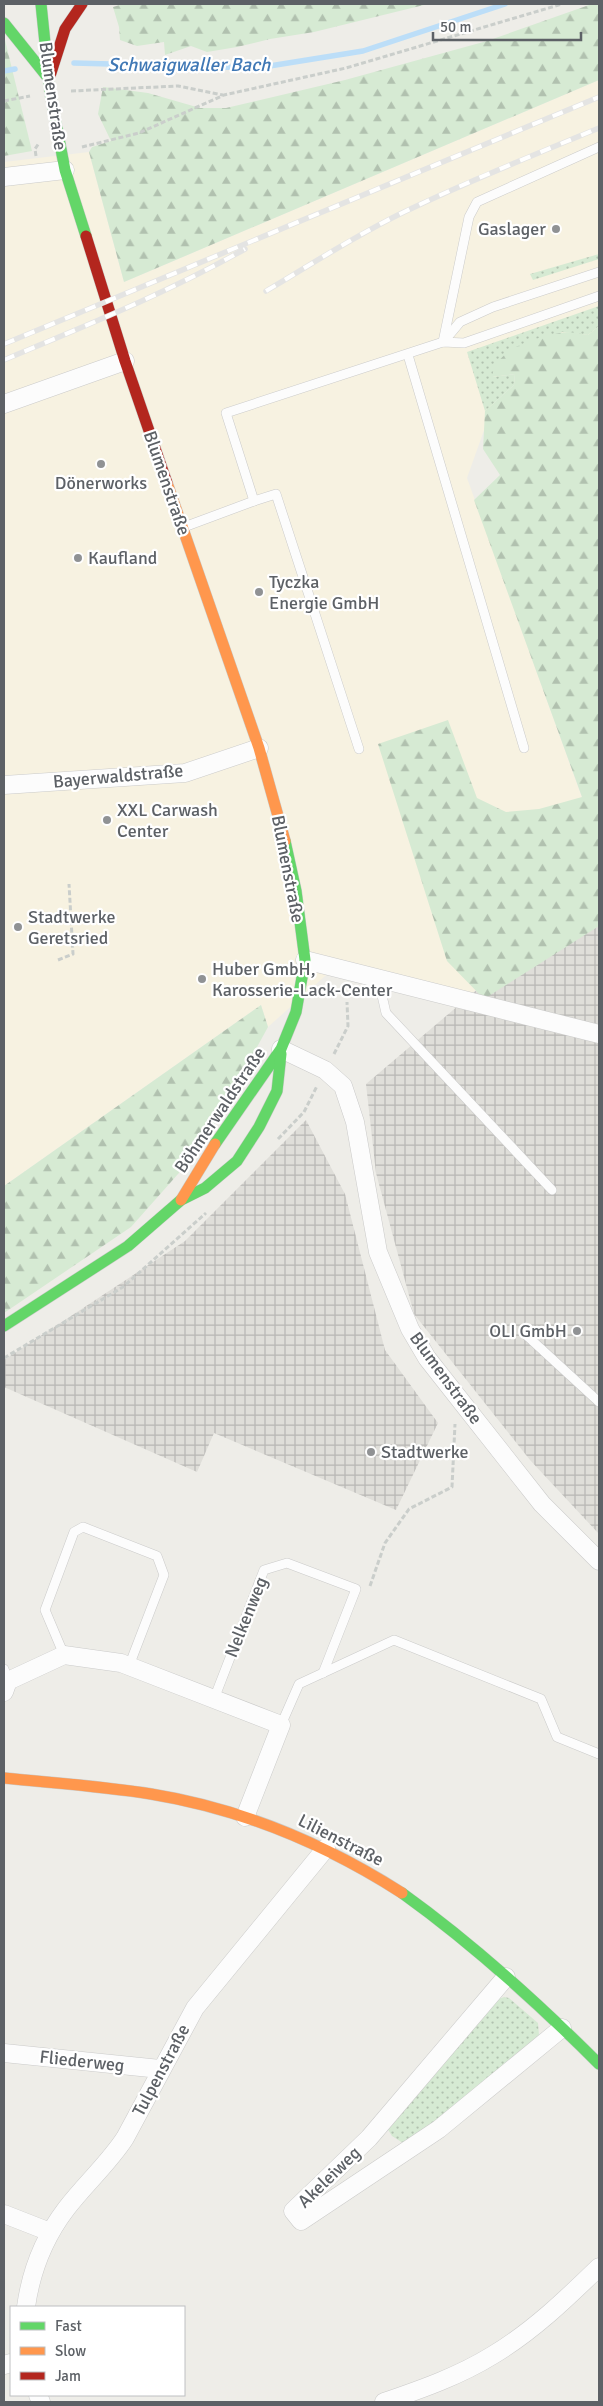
<svg xmlns="http://www.w3.org/2000/svg" width="603" height="2406" font-family="Signika,sans-serif">
  <defs>
    <pattern id="industrial-grid" width="8" height="8" patternUnits="userSpaceOnUse" patternTransform="scale(1.25)"><rect width="8" height="8" fill="#dfded9"/><path d="M0 4h8M4 0v8" fill="none" stroke="#b8b7b4"/></pattern>
    <pattern id="grass-dots" width="8" height="8" patternUnits="userSpaceOnUse" patternTransform="scale(1.25)"><rect width="8" height="8" fill="#d6ead3"/><path d="M2 2h.1M6 6h.1" fill="none" stroke="#b1c1af" stroke-width="1.8" stroke-linecap="round"/></pattern>
    <pattern id="forest-firs" width="22" height="20" patternUnits="userSpaceOnUse" patternTransform="scale(1.25)"><rect width="22" height="20" fill="#d6ead3"/><path d="M5 1l3.5 6h-7zM16 11l3.5 6h-7z" fill="#b1c1af"/></pattern>
  </defs>
  <rect width="100%" height="100%" fill="#eeede8"/>
  <polygon fill="#f7f2e1" points="599,80 599,334 504,374 467,478 599,845 599,886 470,995 343,960 268,1027 261,1005 4,1186 4,162 89,152 124,282"/>
  <g fill="url(#industrial-grid)">
    <polygon points="599,886 599,1534 530,1460 414,1314 376,1173 366,1084"/>
    <polygon points="306,1120 345,1194 385,1350 438,1423 396,1510 214,1433 197,1472 4,1387 4,1360 185,1241"/>
  </g>
  <g fill="url(#grass-dots)">
    <polygon points="599,254 599,259 533,280 530,274"/>
    <polygon points="599,306 599,326 588,335 562,332 492,377 515,374 514,385 485,411 467,352"/>
    <polygon points="504,1997 509,1998 538,2023 539,2035 501,2069 406,2145 392,2136 387,2128 496,2000"/>
  </g>
  <g fill="url(#forest-firs)">
    <polygon points="123,4 428,4 314,32 270,39 237,47 207,52 191,46 165,55 164,42 137,46 120,40 119,27 113,7"/>
    <polygon points="592,4 599,4 599,80 124,282 89,152 92,147 111,141 98,114 103,87 148,93 200,108 226,108 345,80 487,41"/>
    <polygon points="4,36 32,151 4,156"/>
    <path d="M 599,326 L 599,926 L 484,999 L 447,961 L 378,744 L 448,720 L 477,798 L 506,812 L 539,809 L 582,797 L 474,500 L 500,475 L 483,449 L 485,411 L 514,385 L 515,374 L 492,377 C 496,348 535,338 560,333 C 569,331 580,334 588,335 Z"/>
    <polygon points="261,1005 268,1027 202,1147 131,1227 4,1313 4,1186"/>
  </g>
  <g fill="none" stroke-linecap="round" stroke-linejoin="round">
    <g stroke="#bcdef8" stroke-width="5.5">
      <polyline points="74,63 257,68 363,51 505,4"/>
      <polyline points="4,71 15,69"/>
    </g>
    <defs>
      <g id="lane">
        <polyline points="445,340 460,322 493,307 599,272"/>
        <polyline points="443,342 469,217 477,202 599,147"/>
        <polyline points="408,355 524,748"/>
        <polyline points="254,501 276,494 359,749"/>
        <polyline points="184,527 254,501 226,413 443,342 464,343 599,296"/>
        <polyline points="378,978 386,1013 552,1190"/>
        <polyline points="525,1334 599,1402"/>
        <polyline points="64,1655 45,1610 74,1532 83,1527 157,1556 164,1575 129,1666"/>
        <polyline points="4,1669 8,1681"/>
        <polyline points="214,1699 264,1570 287,1563 356,1589 323,1673"/>
        <polyline points="281,1725 299,1684 394,1640 541,1699 557,1737 599,1754"/>
      </g>
      <g id="street">
        <polyline points="4,177 65,170"/>
        <polyline points="4,404 125,361"/>
        <polyline points="4,785 185,773 259,748"/>
        <polyline points="305,960 599,1034"/>
        <polyline points="281,1049 325,1070 343,1086 355,1122 378,1252 410,1329 427,1358 542,1504 599,1561"/>
        <polyline points="4,1692 8,1681 64,1655 121,1663 281,1725 245,1817"/>
        <polyline points="506,1977 369,2138 293,2211 301,2221 439,2129 562,2028"/>
        <polyline points="4,2053 160,2069"/>
        <polyline points="4,2214 50,2232"/>
        <path d="M 26,2307 C 31,2271 44,2238 66,2209 C 85,2184 108,2164 125,2138 L 195,2008 L 326,1848"/>
        <polyline points="4,2365 11,2363"/>
        <polyline points="38,2395 41,2402"/>
        <path d="M 384,2402 C 422,2389 459,2376 493,2355 C 533,2331 566,2299 599,2267"/>
      </g>
      <g id="fast">
        <polyline points="41,4 50,92 65,170 86,236"/>
        <polyline points="4,23 49,79"/>
        <polyline points="215,1144 281,1049 296,1012 305,960 296,891 285,841"/>
        <polyline points="4,1326 128,1246 181,1200 205,1188 237,1161 259,1127 277,1091 281,1054"/>
        <path d="M 402,1893 C 473,1944 537,2002 599,2064"/>
      </g>
      <g id="slow">
        <polyline points="167,483 259,748 285,841"/>
        <polyline points="181,1200 215,1144"/>
        <path d="M 4,1778 C 53,1783 102,1786 151,1794 C 243,1809 324,1843 402,1893"/>
      </g>
      <g id="jam">
        <polyline points="49,79 65,29 82,4"/>
        <polyline points="86,236 125,361 167,483"/>
      </g>
    </defs>
    <use href="#lane" stroke="#cbcbca" stroke-width="10"/>
    <use href="#street" stroke="#cbcbca" stroke-width="19"/>
    <use href="#fast" stroke="#c9cac8" stroke-width="12"/>
    <use href="#slow" stroke="#c9cac8" stroke-width="12"/>
    <use href="#jam" stroke="#c9cac8" stroke-width="12"/>
    <g stroke="#cacecb" stroke-width="3" stroke-dasharray="5 2.5" stroke-linecap="butt">
      <polyline points="71,91 178,86 223,95"/>
      <polyline points="4,101 30,96"/>
      <polyline points="82,147 139,133 224,95 346,68 562,4"/>
      <polyline points="36,156 35,149 39,143"/>
      <polyline points="58,960 73,954 69,884"/>
      <polyline points="334,1054 348,1026 347,1002"/>
      <polyline points="278,1139 304,1112 317,1086"/>
      <polyline points="4,1358 123,1287 206,1213"/>
      <polyline points="370,1586 385,1543 409,1509 452,1487 455,1424"/>
    </g>
    <use href="#lane" stroke="#fcfcfc" stroke-width="9"/>
    <use href="#street" stroke="#fcfcfc" stroke-width="18"/>
    <use href="#fast" stroke="#63d668" stroke-width="11"/>
    <use href="#slow" stroke="#ff974d" stroke-width="11"/>
    <use href="#jam" stroke="#b3261e" stroke-width="11"/>
    <defs>
      <g id="rail">
        <path d="M 266,291 C 312,264 356,235 404,212 C 468,181 534,155 599,128"/>
        <polyline points="4,344 599,97"/>
        <path d="M 4,360 C 87,325 167,293 245,249"/>
      </g>
    </defs>
    <use href="#rail" stroke="#e4e4e3" stroke-width="5.5"/>
    <use href="#rail" stroke="#fff" stroke-width="4" stroke-dasharray="11" stroke-linecap="butt"/>
  </g>
  <g fill="#909294" stroke="#fff" stroke-width="2">
    <circle cx="556" cy="229" r="5"/>
    <circle cx="101" cy="464" r="5"/>
    <circle cx="78" cy="558" r="5"/>
    <circle cx="259" cy="592" r="5"/>
    <circle cx="107" cy="820" r="5"/>
    <circle cx="18" cy="927" r="5"/>
    <circle cx="202" cy="979" r="5"/>
    <circle cx="577" cy="1331" r="5"/>
    <circle cx="371" cy="1452" r="5"/>
  </g>
  <g text-anchor="middle" stroke-width="4.5" stroke-linejoin="round" paint-order="stroke">
    <g font-size="18" fill="#5d6166" stroke="#fff">
      <text transform="translate(53 96) rotate(82)" y="6">Blumenstraße</text>
      <text transform="translate(167 483) rotate(71)" y="6">Blumenstraße</text>
      <text transform="translate(118 776) rotate(-5)" y="6">Bayerwaldstraße</text>
      <text transform="translate(288 869) rotate(79)" y="6">Blumenstraße</text>
      <text transform="translate(220 1110) rotate(-56)" y="6">Böhmerwaldstraße</text>
      <text transform="translate(446 1378) rotate(54)" y="6">Blumenstraße</text>
      <text transform="translate(246 1617) rotate(-68)" y="6">Nelkenweg</text>
      <text transform="translate(341 1840) rotate(27)" y="6">Lilienstraße</text>
      <text transform="translate(82 2061) rotate(6)" y="6">Fliederweg</text>
      <text transform="translate(161 2070) rotate(-62)" y="6">Tulpenstraße</text>
      <text transform="translate(329 2177) rotate(-44)" y="6">Akeleiweg</text>
    </g>
    <g font-size="18" fill="#5d6166" stroke="#fff" text-anchor="start">
      <text x="546" y="235" text-anchor="end">Gaslager</text>
      <text x="101" y="489" text-anchor="middle">Dönerworks</text>
      <text x="88" y="564">Kaufland</text>
      <text x="269" y="588">Tyczka<tspan x="269" dy="21">Energie GmbH</tspan></text>
      <text x="117" y="816">XXL Carwash<tspan x="117" dy="21">Center</tspan></text>
      <text x="28" y="923">Stadtwerke<tspan x="28" dy="21">Geretsried</tspan></text>
      <text x="212" y="975">Huber GmbH,<tspan x="212" dy="21">Karosserie-Lack-Center</tspan></text>
      <text x="567" y="1337" text-anchor="end">OLI GmbH</text>
      <text x="381" y="1458">Stadtwerke</text>
    </g>
    <g font-size="19" font-style="italic" fill="#4078b5" stroke="#fff">
      <text x="189" y="71">Schwaigwaller Bach</text>
    </g>
  </g>
  <rect width="603" height="2406" fill="none" stroke="#5d6166" stroke-width="10"/>
  <rect x="10" y="2306" width="175" height="90" fill="#ffffff" stroke="#bec0c2"/>
  <rect x="20" y="2322" width="25" height="8" fill="#63d668" stroke="#bec0c2"/>
  <text x="55" y="2331" font-size="15" fill="#5d6166">Fast</text>
  <rect x="20" y="2347" width="25" height="8" fill="#ff974d" stroke="#bec0c2"/>
  <text x="55" y="2356" font-size="15" fill="#5d6166">Slow</text>
  <rect x="20" y="2372" width="25" height="8" fill="#b3261e" stroke="#bec0c2"/>
  <text x="55" y="2381" font-size="15" fill="#5d6166">Jam</text>
  <path d="M433 32v8h148v-8" fill="none" stroke="#5d6166" stroke-width="2.5"/>
  <text x="440" y="32" font-size="15" fill="#5d6166" stroke="#ffffff" stroke-width="4" paint-order="stroke">50 m</text>
</svg>
